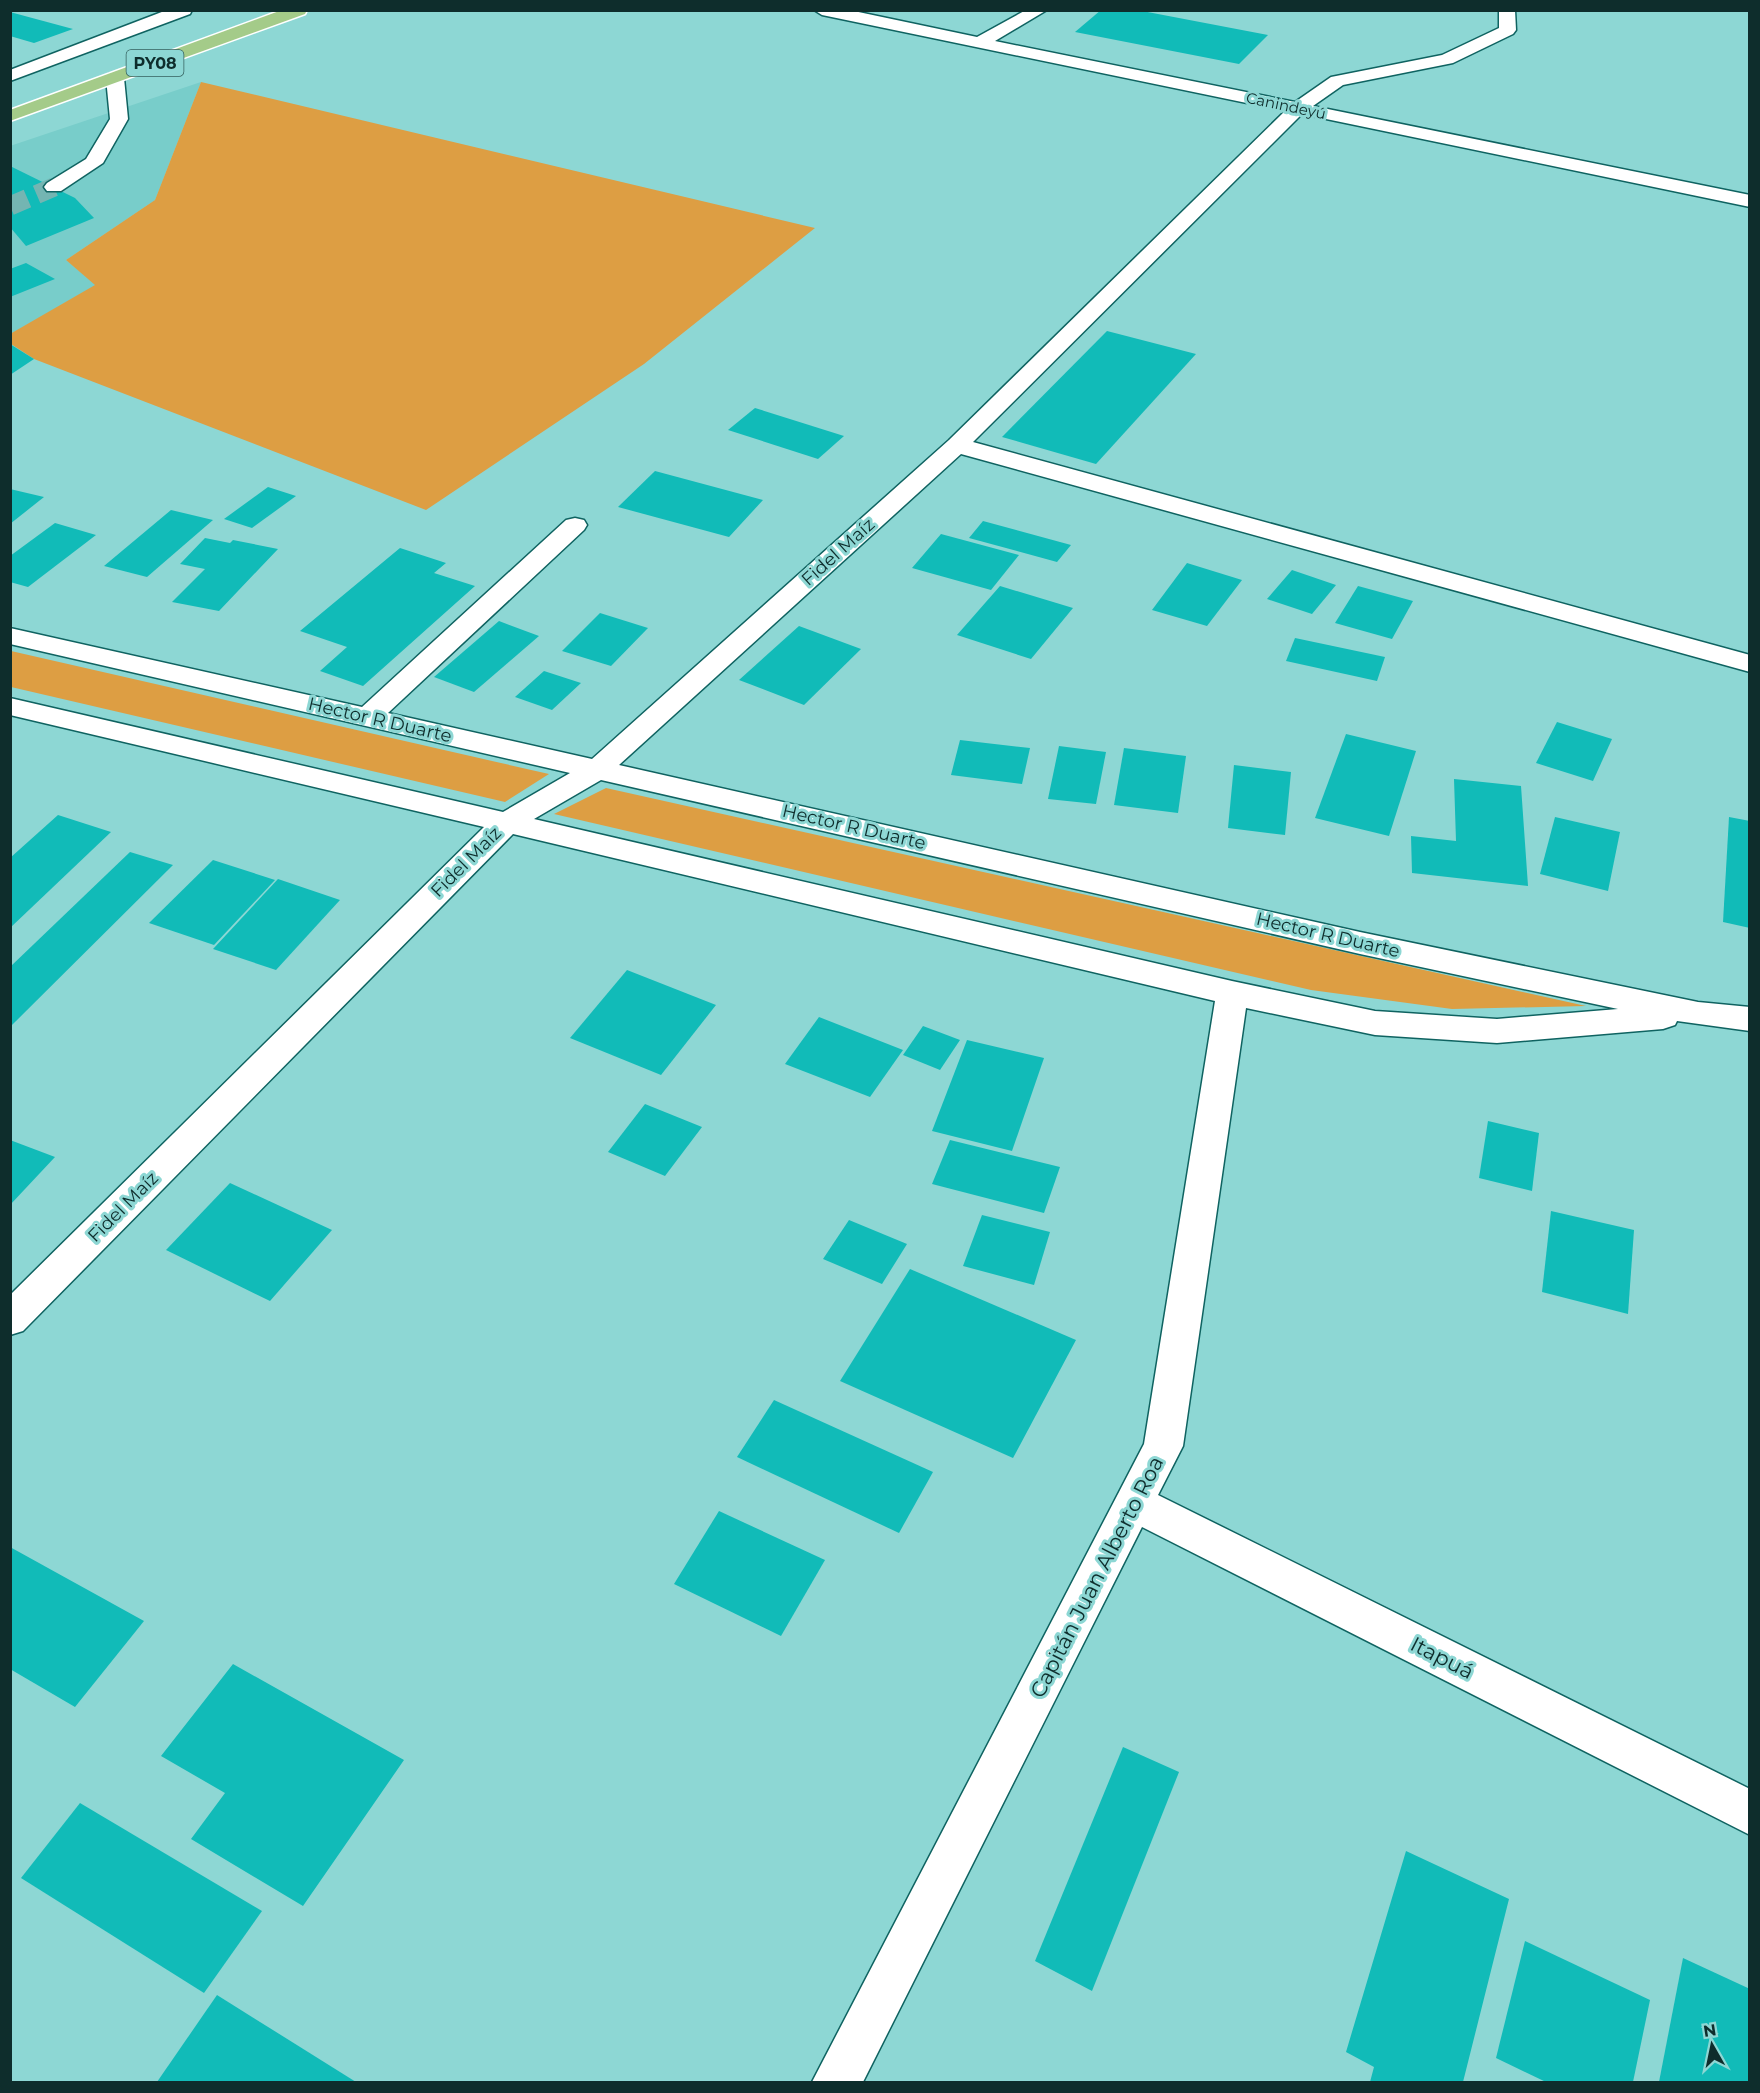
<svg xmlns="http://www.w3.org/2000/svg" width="1760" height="2093" font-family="Montserrat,sans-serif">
  <rect width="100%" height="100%" fill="#8dd7d4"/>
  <polygon fill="#78cdca" points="201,82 155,200 66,260 96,285 11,334 10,146"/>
  <g fill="#dd9e43">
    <polygon points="201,82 815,228 644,364 426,510 34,359 11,344 10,334 95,285 66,260 155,200"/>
    <polygon points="11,651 549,774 505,802 11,687"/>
    <polygon points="606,788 1586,1006 1452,1009 1311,990 554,814"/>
  </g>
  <g fill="#11bbb8">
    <polygon points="1101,10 1137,10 1268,35 1239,64 1075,32"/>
    <polygon points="10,12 73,29 34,43 10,36"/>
    <polygon points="10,166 75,198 94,218 26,246 10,227"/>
    <polygon points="26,263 55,279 10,297 10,269"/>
    <polygon points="1107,331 1196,354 1096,464 1002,437"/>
    <polygon points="10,344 34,359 10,375"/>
    <polygon points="755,408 844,436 818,459 728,430"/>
    <polygon points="655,471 763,500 729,537 618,507"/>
    <polygon points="268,487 296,496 252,528 224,519"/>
    <polygon points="10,489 44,497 10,524"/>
    <polygon points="171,510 213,520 147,577 104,566"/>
    <polygon points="983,521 1071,545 1057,562 969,538"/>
    <polygon points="55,523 96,535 28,587 10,582 10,556"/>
    <polygon points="941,534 1019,555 991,590 912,568"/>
    <polygon points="205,538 230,543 233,540 278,549 219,611 172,602 205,569 180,564"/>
    <polygon points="400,548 446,563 434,573 475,586 363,686 320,671 347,647 300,631"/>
    <polygon points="1187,563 1242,580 1207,626 1152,610"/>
    <polygon points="1292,570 1336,585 1312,614 1267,599"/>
    <polygon points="1000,586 1073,608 1031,659 957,635"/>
    <polygon points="1358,586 1413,601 1392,639 1335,623"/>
    <polygon points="600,613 648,628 611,666 562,651"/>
    <polygon points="499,621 539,636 474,692 434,677"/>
    <polygon points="799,626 861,649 804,705 739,680"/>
    <polygon points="1295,638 1385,657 1377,681 1286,661"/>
    <polygon points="544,671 581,683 552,710 515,697"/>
    <polygon points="1557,722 1612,739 1593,781 1536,763"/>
    <polygon points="1346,734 1416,751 1389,836 1315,818"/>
    <polygon points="960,740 1030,748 1022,784 951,775"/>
    <polygon points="1059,746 1106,752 1096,804 1048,799"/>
    <polygon points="1124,748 1186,756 1178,813 1114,805"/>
    <polygon points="1234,765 1291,772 1285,835 1228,828"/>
    <polygon points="1454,779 1521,786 1528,886 1412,873 1411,836 1456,841"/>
    <polygon points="58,815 111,832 10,928 10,858"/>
    <polygon points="1555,817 1620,832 1608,891 1540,874"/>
    <polygon points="1729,817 1750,821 1750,928 1723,922"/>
    <polygon points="130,852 173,865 10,1027 10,967"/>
    <polygon points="213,860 275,880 214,945 149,923"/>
    <polygon points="278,879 340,900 276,970 213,949"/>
    <polygon points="627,970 716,1005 661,1075 570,1038"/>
    <polygon points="819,1017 903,1050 870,1097 785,1064"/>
    <polygon points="923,1026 960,1040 940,1070 903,1055"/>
    <polygon points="967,1040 1044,1058 1012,1151 932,1131"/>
    <polygon points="645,1104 702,1127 665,1176 608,1152"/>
    <polygon points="1488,1121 1539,1133 1532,1191 1479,1178"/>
    <polygon points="10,1140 55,1157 10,1205"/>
    <polygon points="950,1140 1060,1167 1044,1213 932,1184"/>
    <polygon points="230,1183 332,1230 270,1301 166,1250"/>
    <polygon points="1551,1211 1634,1230 1628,1314 1542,1292"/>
    <polygon points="982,1215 1050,1232 1034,1285 963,1266"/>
    <polygon points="849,1220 907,1244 882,1284 823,1259"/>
    <polygon points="910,1269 1076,1340 1013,1458 840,1381"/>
    <polygon points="774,1400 933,1472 899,1533 737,1457"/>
    <polygon points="719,1511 825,1560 781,1636 674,1584"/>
    <polygon points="10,1547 144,1621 75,1707 10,1669"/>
    <polygon points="233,1664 404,1760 303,1906 191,1839 225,1793 161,1756"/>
    <polygon points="1123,1747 1179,1772 1092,1991 1035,1961"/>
    <polygon points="80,1803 262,1911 204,1993 21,1878"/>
    <polygon points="1406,1851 1509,1899 1463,2082 1370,2082 1374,2067 1346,2052"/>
    <polygon points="1525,1941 1650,2000 1633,2082 1546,2082 1496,2058"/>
    <polygon points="1683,1958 1750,1989 1750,2082 1659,2082"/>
    <polygon points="217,1995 356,2082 157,2082"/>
  </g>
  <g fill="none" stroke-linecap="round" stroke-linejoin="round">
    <polyline stroke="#74b5b2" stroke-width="19" stroke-dasharray="19 10" stroke-linecap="butt" points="10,206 54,187"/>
    <defs>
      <g id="minor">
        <polygon points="167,10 192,10 190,14 10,81 10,70"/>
        <path d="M 814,10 L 849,10 L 977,37 L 1026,10 L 1047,10 L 995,41 L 1295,102 L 1331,77 L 1442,55 L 1499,28 L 1499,10 L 1515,10 L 1516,30 L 1513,34 L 1453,63 L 1343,85 L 1313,106 L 1750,195 L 1750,207 L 1302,114 L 973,442 L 1750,655 L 1750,672 L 961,454 L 619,765 L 1360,932 L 1698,1002 L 1750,1007 L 1750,1031 L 1677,1021 L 1675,1025 L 1663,1029 L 1497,1043 L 1375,1035 L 1246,1008 L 1183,1446 L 1158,1495 L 1750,1789 L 1750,1835 L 1142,1527 L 863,2082 L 812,2082 L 1144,1444 L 1215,1001 L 513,834 L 23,1331 L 10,1335 L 10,1295 L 484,827 L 10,715 L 10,698 L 503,812 L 570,773 L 10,644 L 10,628 L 362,707 L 566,520 L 575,518 L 584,520 L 587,525 L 584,530 L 388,713 L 592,759 L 949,440 L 1285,111 L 822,15 ZM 601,780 L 1360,954 L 1618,1009 L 1497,1019 L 1375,1011 L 1232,981 L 534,819 Z"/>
        <polygon points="115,73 121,74 124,78 128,119 103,163 61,191 47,191 44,187 47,183 86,159 110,119 106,78 109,74"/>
      </g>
      <polygon id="highway" points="282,10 307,10 305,14 10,121 10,110"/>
    </defs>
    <use href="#minor" stroke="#0f6361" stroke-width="3"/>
    <use href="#highway" stroke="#fff" stroke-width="3"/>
    <use href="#minor" fill="#fff" fill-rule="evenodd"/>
    <use href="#highway" fill="#a4cb89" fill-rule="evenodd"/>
  </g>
  <g text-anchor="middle" stroke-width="6" stroke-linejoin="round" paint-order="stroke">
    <g font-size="15" fill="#0e2d2c" stroke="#8dd7d4">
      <text transform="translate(1286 106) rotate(12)" y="5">Canindeyú</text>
    </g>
    <rect fill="#8dd7d4" stroke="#34605e" stroke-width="1.5" x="126.5" y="50" width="57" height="26" rx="4.5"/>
    <g font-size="16" font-weight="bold" fill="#0e2d2c">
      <text x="155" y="69">PY08</text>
    </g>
    <g font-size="18" fill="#0e2d2c" stroke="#8dd7d4">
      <text transform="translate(838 552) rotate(-42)" y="6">Fidel Maíz</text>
      <text transform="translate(380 720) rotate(13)" y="6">Hector R Duarte</text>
      <text transform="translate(854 827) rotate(13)" y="6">Hector R Duarte</text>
      <text transform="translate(466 862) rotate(-45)" y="6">Fidel Maíz</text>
      <text transform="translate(1328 935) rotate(13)" y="6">Hector R Duarte</text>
      <text transform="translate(123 1207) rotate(-45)" y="6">Fidel Maíz</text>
    </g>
    <g font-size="21" fill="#0e2d2c" stroke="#8dd7d4">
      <text transform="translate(1097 1577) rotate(-63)" y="7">Capitán Juan Alberto Roa</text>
      <text transform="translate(1442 1658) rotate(27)" y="7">Itapuá</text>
    </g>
  </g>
  <rect width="1760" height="2093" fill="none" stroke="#0e2d2c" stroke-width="24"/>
  <g transform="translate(1712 2045) rotate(351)" stroke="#8dd7d4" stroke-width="4.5" paint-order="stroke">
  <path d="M0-4.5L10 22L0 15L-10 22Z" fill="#0e2d2c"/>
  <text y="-9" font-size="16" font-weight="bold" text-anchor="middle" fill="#0e2d2c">N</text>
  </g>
</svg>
